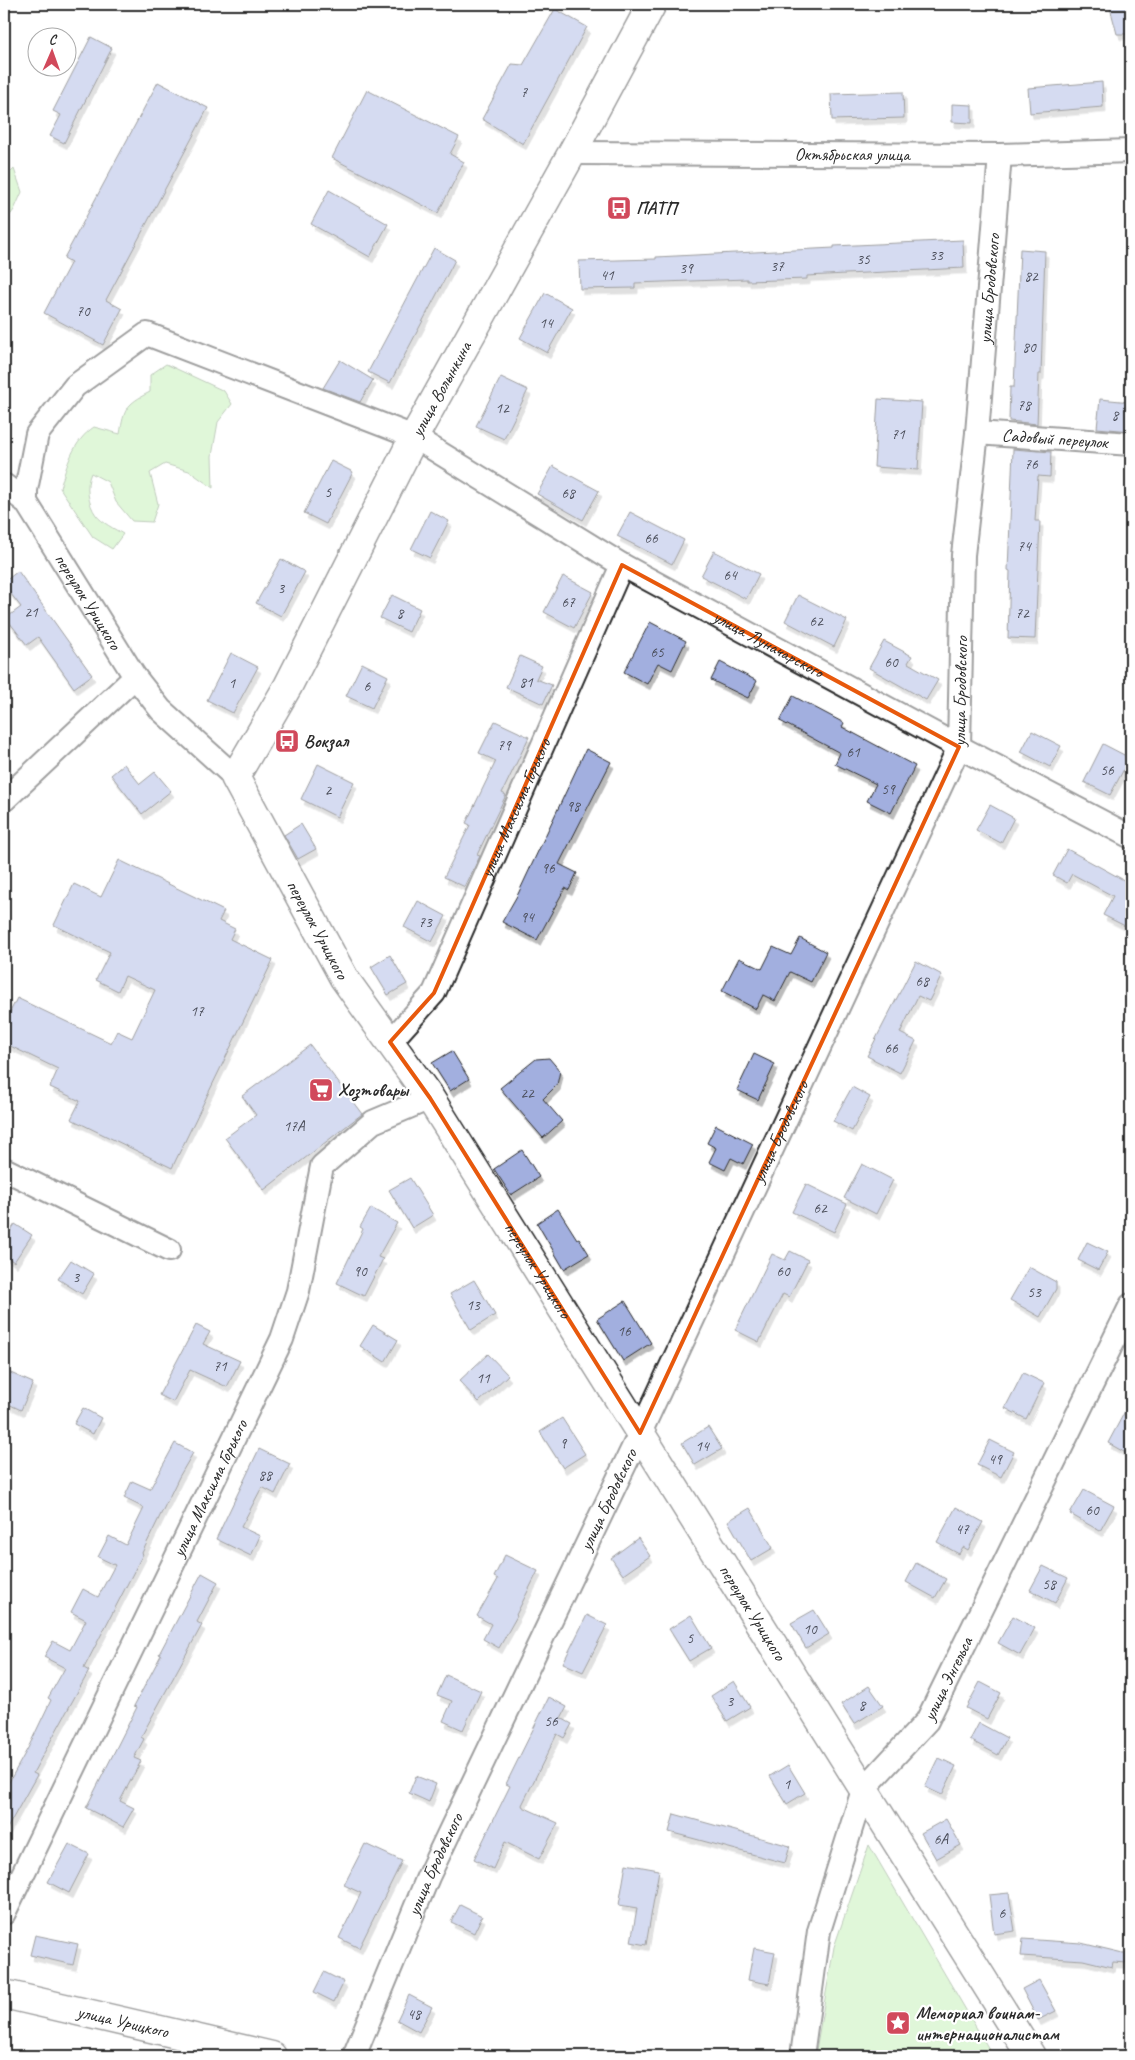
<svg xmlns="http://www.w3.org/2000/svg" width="1135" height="2060" font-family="Caveat,sans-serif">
  <defs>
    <filter id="shadow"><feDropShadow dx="3" dy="5.5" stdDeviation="0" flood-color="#0004"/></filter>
  </defs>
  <rect width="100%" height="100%" fill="#fff"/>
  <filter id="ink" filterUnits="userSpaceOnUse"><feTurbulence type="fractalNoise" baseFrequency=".02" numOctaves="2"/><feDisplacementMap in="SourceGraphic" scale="10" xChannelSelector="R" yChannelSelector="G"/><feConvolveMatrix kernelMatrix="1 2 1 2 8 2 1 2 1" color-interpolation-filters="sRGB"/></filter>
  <g filter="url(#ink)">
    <g fill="#bbedac" stroke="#738c6c">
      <polygon points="14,169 22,192 14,210 4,223 4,179"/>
      <path d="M 166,364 L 224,391 L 232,404 L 218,422 L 212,456 L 213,488 L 189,471 L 165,464 L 150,473 L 158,504 L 152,522 L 132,521 L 116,502 L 108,482 L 91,473 C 85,486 88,504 96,515 C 102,523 115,529 123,534 L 112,549 L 93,537 L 60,488 C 67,465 73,441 94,427 L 120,434 C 124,409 126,404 150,392 L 150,375 Z"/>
      <polygon points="869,1845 993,2056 815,2056 834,1947"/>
    </g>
    <g fill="#a2afdf" stroke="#2b2b2b" filter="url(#shadow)">
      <polygon points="1109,4 1131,4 1131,34 1117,34"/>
      <polygon points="555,9 587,27 523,144 482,119 512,64 523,65"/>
      <polygon points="91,37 112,48 64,143 50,136 61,115 53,111"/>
      <polygon points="158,82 208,108 106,300 122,309 103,345 44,313 71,262 64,258"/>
      <polygon points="1102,82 1103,107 1030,113 1028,88"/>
      <polygon points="367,90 459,137 450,154 464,162 438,213 332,158"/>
      <polygon points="903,92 904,118 832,120 831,94"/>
      <polygon points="952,104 972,105 972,123 952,122"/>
      <polygon points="329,190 388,224 370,257 311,224"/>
      <polygon points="963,240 964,268 807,276 807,279 747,281 747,279 635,283 635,288 580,289 579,261 656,259 656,257 834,248 834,246"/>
      <polygon points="434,248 455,260 390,383 368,372"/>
      <polygon points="1020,249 1045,251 1041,374 1039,374 1037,424 1009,421 1010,387 1014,387"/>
      <polygon points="545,293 572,308 547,353 520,338"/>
      <polygon points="340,360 373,380 360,402 323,388"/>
      <polygon points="501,377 528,390 504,439 476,426"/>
      <polygon points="878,399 922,402 918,470 874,467"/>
      <polygon points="1100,399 1131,402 1131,431 1097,428"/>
      <polygon points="1013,449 1051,452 1050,477 1038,476 1035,521 1040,521 1035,639 1008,638 1010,571 1008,570"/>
      <polygon points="331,461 353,472 326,524 304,513"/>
      <polygon points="553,466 599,491 583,520 537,494"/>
      <polygon points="430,511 449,521 430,558 411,549"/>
      <polygon points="630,512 684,540 672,564 617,536"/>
      <polygon points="714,551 759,574 746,599 701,576"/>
      <polygon points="281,559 305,572 281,616 256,603"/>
      <polygon points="18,571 92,675 74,688 38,637 27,645 6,618 21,607 4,585 4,582"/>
      <polygon points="563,576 593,592 574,628 544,612"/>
      <polygon points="392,595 420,609 409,632 380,618"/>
      <polygon points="798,595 847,620 834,647 785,621"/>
      <polygon points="650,622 686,641 672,670 658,663 647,684 624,672"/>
      <polygon points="884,641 912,656 908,663 938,680 926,700 869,668"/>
      <polygon points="231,653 258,667 233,713 207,700"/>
      <polygon points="520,656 542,666 536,679 552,685 543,704 506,687"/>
      <polygon points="720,662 757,681 748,698 711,680"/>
      <polygon points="362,663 388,676 372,708 346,696"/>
      <polygon points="793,696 844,723 842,727 915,766 891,813 867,801 876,784 835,764 840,753 780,721"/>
      <polygon points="495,721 529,737 502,793 506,795 477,855 480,856 465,887 444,877 470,825 466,823 496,761 479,753"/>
      <polygon points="1032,731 1061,746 1050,767 1021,752"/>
      <polygon points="1103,744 1130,758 1110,795 1084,782"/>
      <polygon points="586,749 611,762 559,864 577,873 569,890 565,888 537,940 502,922 518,894"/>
      <polygon points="124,764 140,784 155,772 171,791 142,814 111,775"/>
      <polygon points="318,764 354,782 337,817 301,799"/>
      <polygon points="990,805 1014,818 1001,843 976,830"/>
      <polygon points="301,824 316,849 298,859 284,835"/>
      <polygon points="1067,849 1131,884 1131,914 1125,926 1103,915 1113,896 1072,874 1067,883 1053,875"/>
      <polygon points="119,860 224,911 219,921 235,929 230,939 273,960 172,1168 71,1119 80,1101 50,1087 58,1069 4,1043 4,1024 17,998 111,1043 117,1031 132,1038 155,990 125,976 118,991 96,980 110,952 54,925 74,884 101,897"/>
      <polygon points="418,901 446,916 432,942 404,927"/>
      <polygon points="800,938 826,952 811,982 790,972 775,1001 763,995 756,1009 722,991 739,958 762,969 773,947 791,955"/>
      <polygon points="390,955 407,984 388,995 371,967"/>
      <polygon points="916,961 942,975 929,1001 918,996 900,1033 916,1041 900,1073 867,1056"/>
      <polygon points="310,1045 362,1114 264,1190 225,1138 256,1115 242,1096"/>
      <polygon points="452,1051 469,1079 450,1091 432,1063"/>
      <polygon points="754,1054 775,1064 758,1100 737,1090"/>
      <polygon points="549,1058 560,1071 557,1085 543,1099 562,1121 543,1138 500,1088 536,1059"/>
      <polygon points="852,1087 870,1097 852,1131 833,1121"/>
      <polygon points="716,1125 753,1144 743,1164 731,1158 725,1170 709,1162 716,1148 707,1143"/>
      <polygon points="522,1150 539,1177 511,1195 494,1169"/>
      <polygon points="862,1164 893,1180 876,1214 844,1198"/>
      <polygon points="410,1178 433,1215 412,1228 389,1190"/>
      <polygon points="806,1184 847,1204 834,1232 792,1212"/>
      <polygon points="371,1208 397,1223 378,1257 383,1259 364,1296 337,1283 363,1229 360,1227"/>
      <polygon points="558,1209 577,1239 579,1238 589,1254 564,1269 537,1223"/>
      <polygon points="15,1224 32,1235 14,1262 4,1255 4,1241"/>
      <polygon points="1087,1242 1108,1252 1098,1270 1078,1260"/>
      <polygon points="790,1251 808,1260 789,1297 783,1294 759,1342 735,1330 772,1254 785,1260"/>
      <polygon points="71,1260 94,1274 82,1294 58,1279"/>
      <polygon points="1029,1267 1056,1282 1056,1289 1040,1317 1010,1300"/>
      <polygon points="474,1280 495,1315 471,1330 450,1294"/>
      <polygon points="625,1301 651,1343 623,1361 597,1319"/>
      <polygon points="196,1325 210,1332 203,1344 240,1361 227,1387 190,1370 173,1402 159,1395"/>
      <polygon points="373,1325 398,1340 385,1362 360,1346"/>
      <polygon points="488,1354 508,1375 479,1402 459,1381"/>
      <polygon points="4,1370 33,1383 21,1410 4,1402"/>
      <polygon points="1023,1373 1044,1383 1026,1419 1005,1408"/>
      <polygon points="1131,1400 1131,1456 1108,1443"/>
      <polygon points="83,1408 101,1418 93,1434 74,1424"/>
      <polygon points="562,1418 585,1454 563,1468 540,1432"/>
      <polygon points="708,1427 722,1449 695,1465 682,1443"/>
      <polygon points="990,1440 1014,1452 1001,1477 977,1465"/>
      <polygon points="175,1443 193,1453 179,1477 142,1553 143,1554 84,1668 89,1671 33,1773 37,1775 4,1834 4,1791 28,1748 51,1700 48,1698 65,1668 44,1657 53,1641 70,1650 86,1620 71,1612 83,1589 98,1597 115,1565 98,1557 109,1536 126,1545 144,1508 124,1498 132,1481 150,1489"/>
      <polygon points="259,1449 290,1464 275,1494 262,1487 241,1527 260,1536 251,1556 216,1539"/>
      <polygon points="1084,1490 1114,1506 1100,1531 1070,1514"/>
      <polygon points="956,1507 983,1522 968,1550 963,1547 959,1554 937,1542"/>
      <polygon points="750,1508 773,1548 751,1561 728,1521"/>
      <polygon points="638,1538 650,1556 623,1575 611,1558"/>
      <polygon points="505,1555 538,1571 516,1615 517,1616 499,1648 483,1639 491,1624 477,1616 498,1579 494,1577"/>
      <polygon points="916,1563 946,1579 935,1598 906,1582"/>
      <polygon points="1043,1566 1068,1578 1055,1603 1030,1590"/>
      <polygon points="202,1573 218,1582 197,1622 202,1625 141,1737 144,1739 134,1758 141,1761 120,1801 134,1808 123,1827 86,1808 137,1707 134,1706 161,1655 159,1654"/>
      <polygon points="814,1610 829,1634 806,1648 791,1623"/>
      <polygon points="587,1615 607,1625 583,1672 563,1663"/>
      <polygon points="691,1615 711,1648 689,1661 669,1629"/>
      <polygon points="1013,1616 1035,1628 1020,1655 998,1643"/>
      <polygon points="446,1675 481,1691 463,1730 443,1721 452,1701 437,1695"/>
      <polygon points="734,1681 750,1707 727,1721 711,1696"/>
      <polygon points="980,1682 1001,1693 987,1719 966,1708"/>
      <polygon points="869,1686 883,1706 854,1724 841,1704"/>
      <polygon points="549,1697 567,1707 561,1718 572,1724 564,1738 557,1734 522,1805 523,1807 558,1823 539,1859 505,1842 493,1869 474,1859 510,1786 506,1784"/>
      <polygon points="979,1723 1007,1738 998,1755 970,1740"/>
      <polygon points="939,1758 956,1766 942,1795 925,1787"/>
      <polygon points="788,1765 805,1793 787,1804 770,1776"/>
      <polygon points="416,1776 436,1784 429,1802 409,1793"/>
      <polygon points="674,1814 790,1846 785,1863 669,1832"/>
      <polygon points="946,1819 961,1845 936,1859 921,1833"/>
      <polygon points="69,1844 89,1854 69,1893 48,1882"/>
      <polygon points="365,1844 402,1861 359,1948 339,1938 361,1893 344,1885"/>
      <polygon points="626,1864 659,1870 646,1945 631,1942 637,1908 619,1905"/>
      <polygon points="1009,1893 1015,1931 994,1934 989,1895"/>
      <polygon points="460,1905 482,1916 474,1933 451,1922"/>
      <polygon points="35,1935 78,1944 73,1965 30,1955"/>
      <polygon points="1023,1939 1081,1943 1127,1954 1126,1963 1113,1962 1112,1967 1083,1960 1021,1956"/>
      <polygon points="754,1948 775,1952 769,1984 748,1980"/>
      <polygon points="324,1972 344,1982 334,2002 314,1992"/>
      <polygon points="1039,1980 1056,2011 1038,2020 1022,1989"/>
      <polygon points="409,1995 432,2007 419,2032 397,2020"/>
    </g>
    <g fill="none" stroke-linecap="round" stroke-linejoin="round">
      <defs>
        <g id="minor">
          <path id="s1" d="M 572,153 L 1000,155 L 1131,151"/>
          <path id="s2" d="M 977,433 L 1131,444"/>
          <path id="s3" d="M 4,485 L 26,502 L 135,677 L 161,710 L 235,777"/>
          <path id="s4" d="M 26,502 L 26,490 L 37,434 L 75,386 L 147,334 L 414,437 L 622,565 L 959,747 L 1131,837"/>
          <polyline points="4,800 135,677"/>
          <path id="s5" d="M 390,1042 L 434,993 L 622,565"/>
          <polyline points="4,1169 169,1250"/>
          <path id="s6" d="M 4,1913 L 282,1339 L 298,1291 L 322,1166 L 373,1122 L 430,1098"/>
          <path id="s7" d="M 354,2056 L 428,1877 L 640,1433 L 959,747 L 963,555 L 977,433 L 1000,155"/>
          <path id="s8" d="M 802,2056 L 819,1931 L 863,1790 L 927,1721 L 1131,1305"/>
        </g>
        <g id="tertiary">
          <path id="s9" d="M 652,4 L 572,153 L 414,437 L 288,686 L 235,777 L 344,978 L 430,1098 L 1031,2056"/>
          <path id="s10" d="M 4,1994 L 272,2056"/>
        </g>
      </defs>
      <use href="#minor" stroke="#2b2b2b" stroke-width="26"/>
      <use href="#tertiary" stroke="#2b2b2b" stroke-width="31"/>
      <use href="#minor" stroke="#fff" stroke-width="22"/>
      <use href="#tertiary" stroke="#fff" stroke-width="28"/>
    </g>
  </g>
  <path d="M0 0H1135V2060H0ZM 622,565 L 959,747 L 640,1433 L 430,1098 L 390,1042 L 434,993 Z" fill="#fff" fill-opacity=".55" fill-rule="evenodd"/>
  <path fill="none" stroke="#e8590c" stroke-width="4" stroke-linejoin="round" d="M 622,565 L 959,747 L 640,1433 L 430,1098 L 390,1042 L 434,993 Z"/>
  <defs>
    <symbol id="bus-square" viewBox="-11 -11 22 22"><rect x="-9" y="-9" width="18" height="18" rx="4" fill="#d1495b" stroke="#fff"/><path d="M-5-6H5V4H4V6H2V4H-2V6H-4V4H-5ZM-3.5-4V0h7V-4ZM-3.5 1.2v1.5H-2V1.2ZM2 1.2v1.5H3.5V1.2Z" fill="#fff"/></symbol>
    <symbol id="supermarket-square" viewBox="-11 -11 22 22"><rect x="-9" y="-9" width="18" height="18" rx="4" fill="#d1495b" stroke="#fff"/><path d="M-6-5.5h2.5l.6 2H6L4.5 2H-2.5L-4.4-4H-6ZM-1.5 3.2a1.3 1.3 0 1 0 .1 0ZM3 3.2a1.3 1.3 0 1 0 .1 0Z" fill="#fff"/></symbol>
    <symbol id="sight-square" viewBox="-11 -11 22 22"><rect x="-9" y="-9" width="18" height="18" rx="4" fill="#d1495b" stroke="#fff"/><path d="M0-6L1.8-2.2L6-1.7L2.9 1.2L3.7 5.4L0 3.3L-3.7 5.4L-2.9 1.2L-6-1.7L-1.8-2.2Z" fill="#fff"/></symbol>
  </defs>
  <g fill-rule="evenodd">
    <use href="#bus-square" x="605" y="194" width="28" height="28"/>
    <use href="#bus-square" x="273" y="727" width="28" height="28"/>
    <use href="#supermarket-square" x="307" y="1076" width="28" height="28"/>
    <use href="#sight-square" x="884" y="2009" width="28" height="28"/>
  </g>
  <g text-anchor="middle" stroke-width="4.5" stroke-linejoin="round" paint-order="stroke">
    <g font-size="15" fill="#494c58">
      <text x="524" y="97">7</text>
      <text x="936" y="260">33</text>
      <text x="863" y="264">35</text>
      <text x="777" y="271">37</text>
      <text x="686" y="273">39</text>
      <text x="607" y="280">41</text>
      <text x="1031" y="281">82</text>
      <text x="83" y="316">70</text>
      <text x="546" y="328">14</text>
      <text x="1029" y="352">80</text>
      <text x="1024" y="410">78</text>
      <text x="502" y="413">12</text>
      <text x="1115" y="420">8</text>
      <text x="898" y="439">71</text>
      <text x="1031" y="469">76</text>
      <text x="328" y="497">5</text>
      <text x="568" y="498">68</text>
      <text x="651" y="543">66</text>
      <text x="1024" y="551">74</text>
      <text x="730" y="580">64</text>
      <text x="281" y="593">3</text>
      <text x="568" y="607">67</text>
      <text x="31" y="617">21</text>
      <text x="400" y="618">8</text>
      <text x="1022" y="618">72</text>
      <text x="816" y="626">62</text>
      <text x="657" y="657">65</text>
      <text x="891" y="667">60</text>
      <text x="526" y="687">81</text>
      <text x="232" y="688">1</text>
      <text x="367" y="691">6</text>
      <text x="504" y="750">79</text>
      <text x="853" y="757">61</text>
      <text x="1107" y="775">56</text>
      <text x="888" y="794">59</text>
      <text x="328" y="795">2</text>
      <text x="573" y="811">98</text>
      <text x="548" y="873">96</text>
      <text x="527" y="922">94</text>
      <text x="425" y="927">73</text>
      <text x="922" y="986">68</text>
      <text x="197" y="1016">17</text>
      <text x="891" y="1053">66</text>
      <text x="527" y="1098">22</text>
      <text x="294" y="1131">17А</text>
      <text x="820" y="1213">62</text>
      <text x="360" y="1276">90</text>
      <text x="783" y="1276">60</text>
      <text x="76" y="1282">3</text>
      <text x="1034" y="1297">53</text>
      <text x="473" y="1310">13</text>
      <text x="624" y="1336">16</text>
      <text x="220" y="1371">71</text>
      <text x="483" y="1383">11</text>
      <text x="563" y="1448">9</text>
      <text x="702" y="1451">14</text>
      <text x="995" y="1464">49</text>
      <text x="265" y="1480">88</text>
      <text x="1092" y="1515">60</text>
      <text x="962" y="1534">47</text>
      <text x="1049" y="1589">58</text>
      <text x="810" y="1634">10</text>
      <text x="690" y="1643">5</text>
      <text x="730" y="1706">3</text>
      <text x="862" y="1710">8</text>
      <text x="551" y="1726">56</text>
      <text x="787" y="1789">1</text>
      <text x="941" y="1844">6А</text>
      <text x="1002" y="1918">6</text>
      <text x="414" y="2019">48</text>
    </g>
    <g font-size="18" fill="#2b2b2b" stroke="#fff">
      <text dy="6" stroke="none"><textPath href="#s1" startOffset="280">Октябрьская улица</textPath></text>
      <text dy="6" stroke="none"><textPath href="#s7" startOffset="1902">улица Бродовского</textPath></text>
      <text transform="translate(441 389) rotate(-61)" y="6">улица Волынкина</text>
      <text dy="6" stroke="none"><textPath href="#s2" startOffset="78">Садовый переулок</textPath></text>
      <text dy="6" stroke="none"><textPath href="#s3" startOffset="145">переулок Урицкого</textPath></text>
      <text dy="6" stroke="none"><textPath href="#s4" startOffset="916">улица Луначарского</textPath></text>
      <text dy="6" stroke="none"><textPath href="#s7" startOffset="1498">улица Бродовского</textPath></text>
      <text dy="6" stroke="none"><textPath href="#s5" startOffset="268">улица Максима Горького</textPath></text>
      <text dy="6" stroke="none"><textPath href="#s9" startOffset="1052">переулок Урицкого</textPath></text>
      <text dy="6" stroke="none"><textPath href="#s7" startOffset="1018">улица Бродовского</textPath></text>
      <text dy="6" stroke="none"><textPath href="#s9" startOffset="1458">переулок Урицкого</textPath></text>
      <text dy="6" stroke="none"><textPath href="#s6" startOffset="472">улица Максима Горького</textPath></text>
      <text dy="6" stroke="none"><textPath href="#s7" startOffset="612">улица Бродовского</textPath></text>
      <text dy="6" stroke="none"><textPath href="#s9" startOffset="1862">переулок Урицкого</textPath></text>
      <text dy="6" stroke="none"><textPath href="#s8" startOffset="415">улица Энгельса</textPath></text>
      <text dy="6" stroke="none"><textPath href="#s7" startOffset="208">улица Бродовского</textPath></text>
      <text dy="6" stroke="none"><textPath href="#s10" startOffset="122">улица Урицкого</textPath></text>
    </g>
    <g font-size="18" font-weight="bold" fill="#2b2b2b" stroke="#fff" text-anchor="start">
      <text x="636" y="214">ПАТП</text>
      <text x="304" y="747">Вокзал</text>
      <text x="338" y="1096">Хозтовары</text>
      <text x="916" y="2019">Мемориал воинам-<tspan x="916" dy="21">интернационалистам</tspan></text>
    </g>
  </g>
  <rect width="1135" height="2060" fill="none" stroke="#fff" stroke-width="20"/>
  <rect x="10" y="10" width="1115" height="2040" fill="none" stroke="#2b2b2b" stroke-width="2" filter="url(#ink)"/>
  <g transform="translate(52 52) rotate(2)"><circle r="24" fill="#ffffff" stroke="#aaaaaa"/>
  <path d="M0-4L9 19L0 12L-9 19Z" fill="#d1495b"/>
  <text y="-8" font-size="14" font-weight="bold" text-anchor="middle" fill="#2b2b2b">С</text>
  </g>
</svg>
